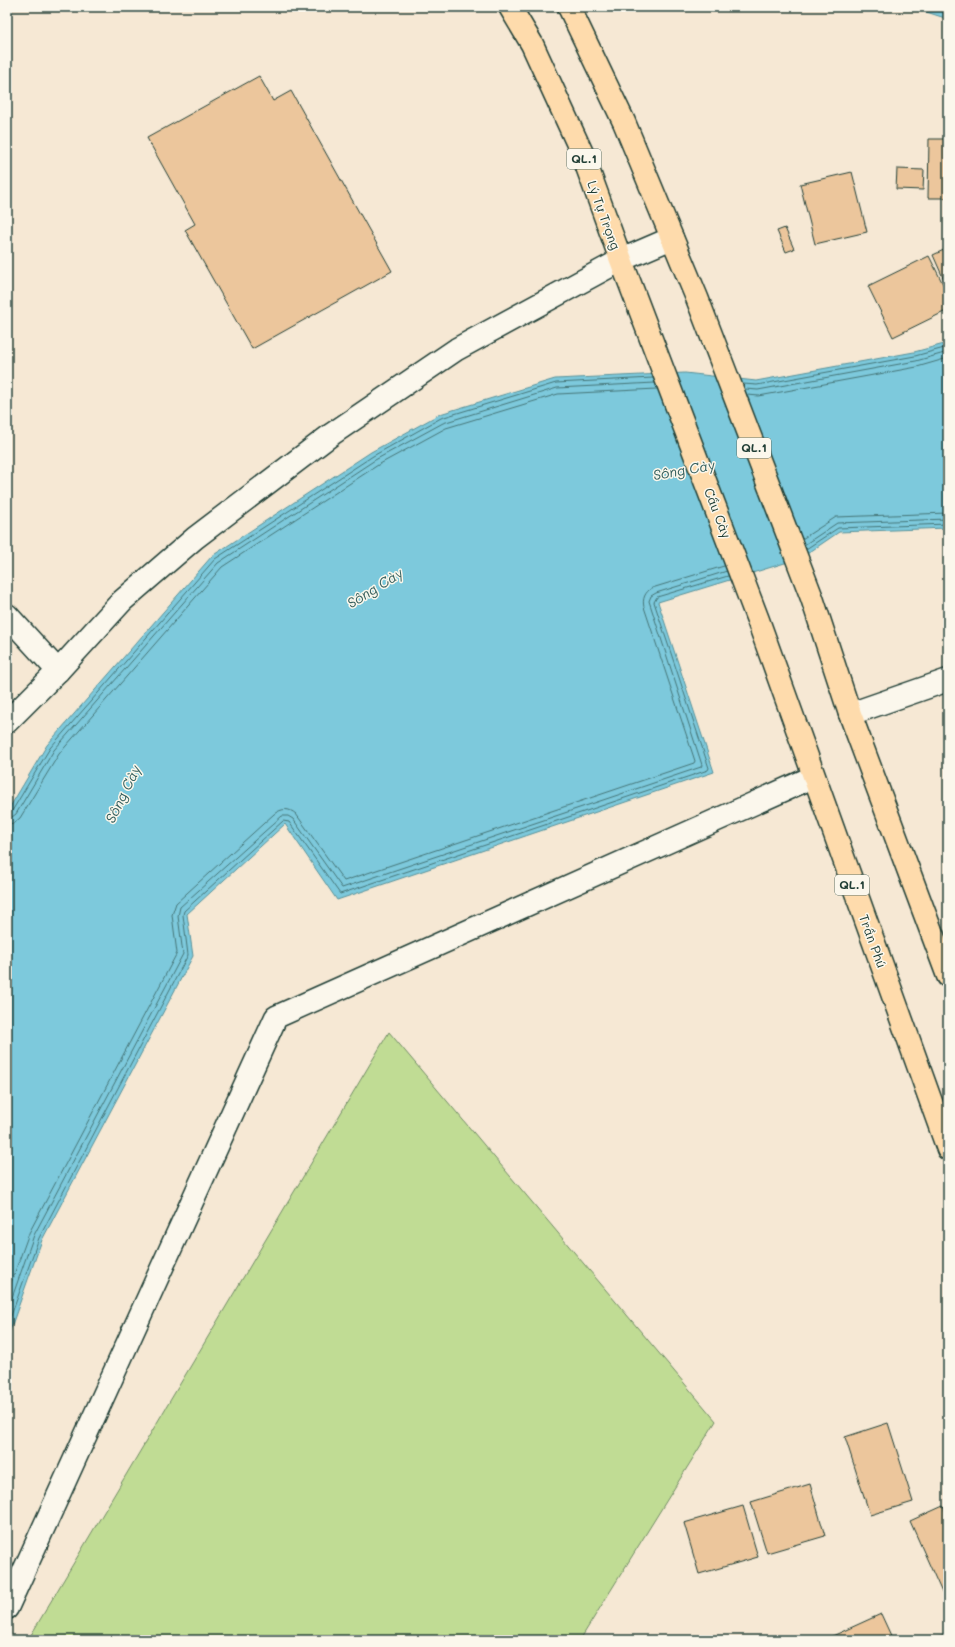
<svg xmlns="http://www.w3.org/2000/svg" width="955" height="1647" font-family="Mali,sans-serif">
  <rect width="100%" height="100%" fill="#f6e8d4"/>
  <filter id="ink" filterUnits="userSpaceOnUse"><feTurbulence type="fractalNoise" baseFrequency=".025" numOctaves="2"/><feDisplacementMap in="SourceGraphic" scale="8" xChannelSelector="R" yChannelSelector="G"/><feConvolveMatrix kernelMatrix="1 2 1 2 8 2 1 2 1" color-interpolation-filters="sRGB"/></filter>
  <g filter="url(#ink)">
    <polygon fill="#c0dc94" stroke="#708c64" points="389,1032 716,1421 580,1640 28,1640"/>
    <g fill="#7dc9dc" stroke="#579199">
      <polygon points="911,7 948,7 948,19"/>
      <polygon points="948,343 948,528 839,532 801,558 658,602 714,772 337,900 285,824 187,914 193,956 42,1240 7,1339 7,812 47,745 212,556 371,452 440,414 555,379 685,373 756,381 914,352"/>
    </g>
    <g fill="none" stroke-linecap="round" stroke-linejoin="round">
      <g stroke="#457577" stroke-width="1">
        <polyline points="743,384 757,385 915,356 948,347"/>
        <polyline points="745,389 758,390 916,361 948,352"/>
        <polyline points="747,395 759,396 917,367 948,358"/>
        <polyline points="802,539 836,517 948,513"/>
        <polyline points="804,545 837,523 948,519"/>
        <polyline points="806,549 838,528 948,524"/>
        <polyline points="7,813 12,811 50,748 215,559 373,456 441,418 556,383 653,378"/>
        <polyline points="7,818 12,817 16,814 54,750 218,563 375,460 443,423 557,388 655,383"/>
        <polyline points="7,824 14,823 20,818 59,754 222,567 378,465 446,428 558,394 657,389"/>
        <path d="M 7,1294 L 29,1233 L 177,953 L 172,915 L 176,903 L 274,814 C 282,808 289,808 296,814 L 344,881 L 694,763 L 695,761 L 644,607 C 642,599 645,592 652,588 L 724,566"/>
        <polyline points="7,1312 34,1235 183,954 178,916 180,907 282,816 288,816 293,819 342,888 701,767 702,765 649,601 651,596 656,593 727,571"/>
        <polyline points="7,1327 39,1238 188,955 183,915 184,911 283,821 289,822 340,894 708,770 709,768 654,602 657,597 728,576"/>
      </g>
    </g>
    <g fill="#ecc69c" stroke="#1f3d34">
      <polygon points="259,76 273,101 291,91 392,271 252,349 185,230 195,224 147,138"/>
      <polygon points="929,139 948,139 948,198 928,198"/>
      <polygon points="897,169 924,170 923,190 896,189"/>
      <polygon points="852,172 867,232 815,244 800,184"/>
      <polygon points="785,228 794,249 786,252 777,231"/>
      <polygon points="948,248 948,289 933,255"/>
      <polygon points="929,256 948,294 948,310 893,337 868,286"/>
      <polygon points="888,1423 913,1502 870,1515 845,1437"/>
      <polygon points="810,1484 825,1536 767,1553 751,1502"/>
      <polygon points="743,1506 758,1557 699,1574 684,1523"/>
      <polygon points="943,1506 948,1517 948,1606 910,1521"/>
      <polygon points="881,1614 893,1640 827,1640 826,1639"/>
      <polygon points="948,1635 948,1640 928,1640"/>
    </g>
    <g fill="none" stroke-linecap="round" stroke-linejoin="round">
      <defs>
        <g id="minor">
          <polyline points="7,615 58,671"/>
          <polyline points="850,714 948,680"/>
          <polyline points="7,1608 276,1017 813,777"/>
        </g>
        <polyline id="tertiary" points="7,722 58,671 122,601 195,538 332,434 457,349 621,260 672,238"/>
        <g id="primary">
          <polyline points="510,7 532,44 582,153 621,260 758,620 948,1149"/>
          <polyline points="569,7 624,122 697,298 812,598 850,714 948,976"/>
        </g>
      </defs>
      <use href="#minor" stroke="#1f3d34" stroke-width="25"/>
      <use href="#tertiary" stroke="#1f3d34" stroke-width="25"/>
      <use href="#primary" stroke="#1f3d34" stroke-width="25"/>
      <use href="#minor" stroke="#fbf7ec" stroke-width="22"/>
      <use href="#tertiary" stroke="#fbf7ec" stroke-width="22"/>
      <use href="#primary" stroke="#fedbac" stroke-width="22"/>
    </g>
  </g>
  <g text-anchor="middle" stroke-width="3" stroke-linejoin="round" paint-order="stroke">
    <g fill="#fbf7ec" stroke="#61756b" stroke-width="1">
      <rect x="567" y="149" width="34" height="20" rx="3"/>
      <rect x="737" y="438" width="34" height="20" rx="3"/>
      <rect x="835" y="875" width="34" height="20" rx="3"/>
    </g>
    <g font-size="12" font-weight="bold" fill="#1f3d34">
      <text x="584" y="163">QL.1</text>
      <text x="754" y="452">QL.1</text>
      <text x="852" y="889">QL.1</text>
    </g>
    <g font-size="13" fill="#1f3d34" stroke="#fbf7ec">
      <text transform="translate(604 215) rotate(70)" y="5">Lý Tự Trọng</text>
      <text transform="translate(718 513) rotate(69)" y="5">Cầu Cày</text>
      <text transform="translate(873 941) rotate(70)" y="5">Trần Phú</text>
    </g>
    <g font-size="14" font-style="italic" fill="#36605e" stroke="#fbf7ec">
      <text transform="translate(684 470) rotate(-10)" y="5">Sông Cày</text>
      <text transform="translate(375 588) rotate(-32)" y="5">Sông Cày</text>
      <text transform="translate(123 794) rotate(-64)" y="5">Sông Cày</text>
    </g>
  </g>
  <rect width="955" height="1647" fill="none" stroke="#fbf7ec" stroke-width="24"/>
  <rect x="12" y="12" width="931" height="1623" fill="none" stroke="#1f3d34" stroke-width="1.5" filter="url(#ink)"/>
</svg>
